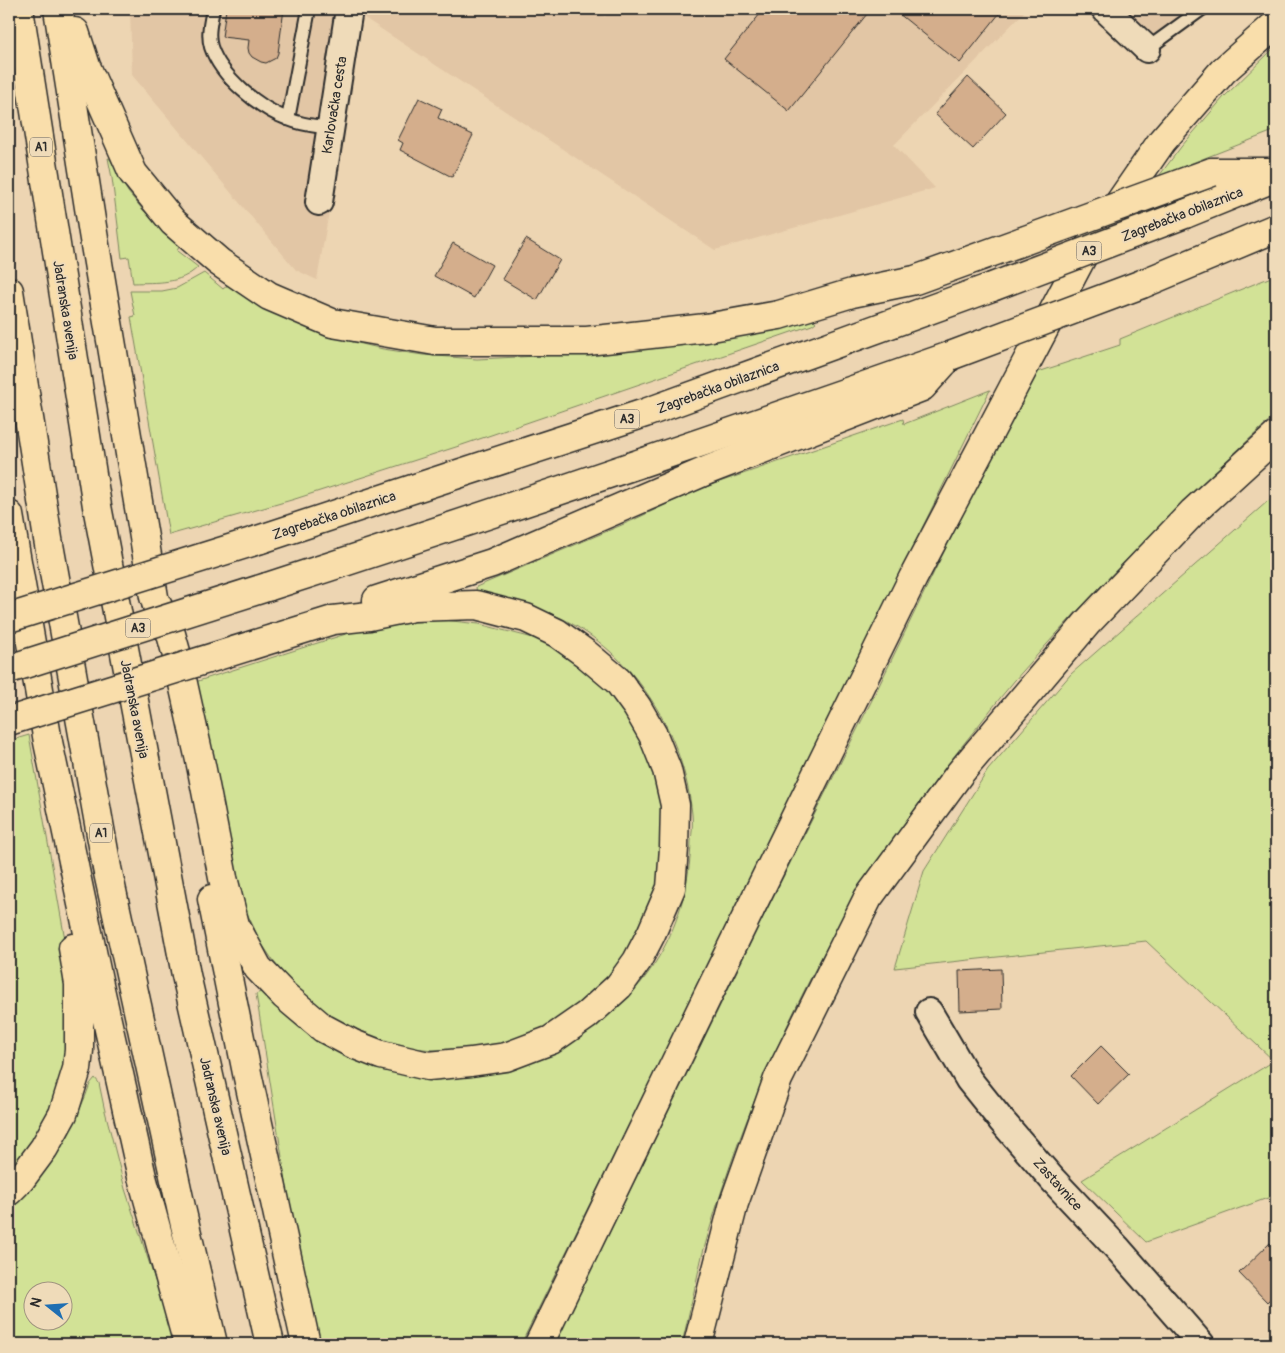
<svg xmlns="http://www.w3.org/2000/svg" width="1285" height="1353" font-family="Pangolin,sans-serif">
  <rect width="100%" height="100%" fill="#edd5b2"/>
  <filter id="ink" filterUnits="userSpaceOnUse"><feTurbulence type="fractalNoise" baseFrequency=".02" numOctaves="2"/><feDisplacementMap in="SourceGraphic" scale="10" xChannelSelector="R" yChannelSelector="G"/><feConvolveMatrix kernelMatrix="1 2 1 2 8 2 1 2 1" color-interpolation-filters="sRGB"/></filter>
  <g filter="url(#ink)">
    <g fill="#e2c6a5">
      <polygon points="130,9 594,9 605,17 611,9 1027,9 894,145 935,188 715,250 363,17 317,280 296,270 132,75"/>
      <polygon points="1125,9 1194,9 1155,36"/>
    </g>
    <g fill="#d2e296" stroke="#7e8660" fill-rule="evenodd">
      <polygon points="1276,46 1276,130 1159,176 1181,147 1223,98"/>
      <path d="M 108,158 L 110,159 L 128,192 L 143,210 L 179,247 L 177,251 L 198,267 C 180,285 156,282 133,283 L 129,257 L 122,258 L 112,178 Z"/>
      <polygon points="204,273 223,289 229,284 267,309 301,325 341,339 383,349 423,355 477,359 581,354 808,320 814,320 816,322 812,325 459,446 295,499 169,535 131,317 135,316 130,291 162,291 177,288"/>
      <path d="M 1276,275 L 1276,414 C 1185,499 1097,586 1015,680 C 997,701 980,724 962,746 C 933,783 906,821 879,861 C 868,878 856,895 846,913 C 784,1021 735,1136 702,1256 C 695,1285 689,1315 682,1344 L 555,1344 L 773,897 L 874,696 L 934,572 L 1032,374 L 1120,345 L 1120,339 Z"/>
      <path d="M 990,390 L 521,1344 L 317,1344 L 290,1207 L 256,994 L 263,991 L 352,1057 L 551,1054 C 592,1030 629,1004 655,963 C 678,927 690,884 691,841 C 692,832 693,823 692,814 C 684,736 638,659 567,621 C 560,617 551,614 543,611 C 531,606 519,601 507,598 C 497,596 487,595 477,594 L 476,587 L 631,521 L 699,489 L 903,419 L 904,424 Z"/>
      <polygon points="1276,494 1276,1195 1146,1242 1082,1180 1274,1061 1146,941 895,968 924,871 988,770 1071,674"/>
      <polygon points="443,620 479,624 537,639 561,651 586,670 603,686 621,707 632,724 646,752 654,774 660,797 663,822 659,882 630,948 608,978 572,1012 553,1024 530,1035 489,1048 462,1051 434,1050 412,1048 385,1040 346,1025 331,1017 293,986 274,962 260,941 246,911 234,878 195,682 349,633 402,623"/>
      <polygon points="29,735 70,968 66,1063 56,1093 39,1131 28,1151 9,1172 9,741"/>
      <path d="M 95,1078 L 99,1083 L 104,1107 L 125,1189 L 176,1344 L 9,1344 L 9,1208 L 24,1197 L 46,1170 L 68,1136 L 86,1095 L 90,1084 ZM 32,1290 L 62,1290 L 62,1320 L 32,1320 Z"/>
    </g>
    <g fill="#d4ae8c" stroke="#2b2b2b">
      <polygon points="226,9 284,9 278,53 276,58 266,63 261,62 252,57 249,53 248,48 249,40 222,37"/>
      <polygon points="764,9 871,9 789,111 724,59"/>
      <polygon points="893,9 1003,9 960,63"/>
      <polygon points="968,77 1006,113 973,149 935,114"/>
      <polygon points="419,98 442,109 438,118 473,135 452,177 400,150 403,143 398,140"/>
      <polygon points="526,239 560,260 537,300 502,279"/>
      <polygon points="453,243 492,265 474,298 434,276"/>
      <polygon points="1001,969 1002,1009 960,1011 959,971"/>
      <polygon points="1101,1046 1129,1074 1098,1104 1071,1076"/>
      <polygon points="1270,1243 1276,1250 1276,1293 1267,1302 1239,1273"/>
    </g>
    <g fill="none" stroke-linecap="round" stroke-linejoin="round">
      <defs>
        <g id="lane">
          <path d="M 213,9 C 211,21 207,34 211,47 C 221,77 259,108 288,119 C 302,125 316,126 330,128"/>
          <polyline points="1147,49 1202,9"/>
          <polyline points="288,119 309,9"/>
        </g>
        <g id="street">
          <polyline points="1105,9 1147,49"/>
          <polyline points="319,202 349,9"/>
          <polyline points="929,1012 969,1080 1001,1120 1053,1180 1119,1250 1201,1344"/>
        </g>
        <g id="highway">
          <polyline points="19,9 97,506 186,975 270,1344"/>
          <polyline points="58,9 93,233 154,597"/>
          <polyline points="75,32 86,66 133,173 173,222 219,262 269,296 332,323 435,341 587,341 706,328 779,315 852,293 915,280 1023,241"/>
          <polyline points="1212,172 1275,172"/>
          <polyline points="1185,214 1276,177"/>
          <polyline points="1142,284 1276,228"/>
          <polyline points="9,291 48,539 107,868 182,1212 213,1344"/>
          <polyline points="9,515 48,742 98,980 142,1177 188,1344"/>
          <polyline points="258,540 455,475 645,413 992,287"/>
          <path d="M 267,587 C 496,513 723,436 950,356"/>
          <polyline points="377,600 492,563 708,470 922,387 948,358"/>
          <polyline points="156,603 169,627 176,652 201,765 223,878 235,925 258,968 285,996 323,1028 353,1044 381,1055 428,1066 471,1062 506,1057 551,1040 587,1015 619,986 637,961 651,934 671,888 674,848 675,805 667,770 653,735 637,707 618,681 586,654 557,633 526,618 476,605 413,607 369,616 333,620 275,638"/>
          <polyline points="212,899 247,1073 306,1344"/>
          <polyline points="9,1191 21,1179 44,1148 63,1114 77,1069 79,1050 79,984 73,948"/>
          <polyline points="539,1344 709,993 913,578 1082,257 1162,141 1223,71 1276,24"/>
          <polyline points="698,1344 734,1203 778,1079 868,898 960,773 1088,622 1193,512 1276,436"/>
        </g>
      </defs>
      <use href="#lane" stroke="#2b2b2b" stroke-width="16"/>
      <use href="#street" stroke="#2b2b2b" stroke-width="30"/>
      <use href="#highway" stroke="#2b2b2b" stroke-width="31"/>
      <use href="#lane" stroke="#efdbb9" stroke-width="12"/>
      <use href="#street" stroke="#efdbb9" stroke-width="26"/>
      <use href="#highway" stroke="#f9deab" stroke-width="28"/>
      <defs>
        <g id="highway-bridge">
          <polyline points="1023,241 1212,172"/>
          <polyline points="992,287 1185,214"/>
          <polyline points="950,356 1142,284"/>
          <polyline points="9,618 258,540"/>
          <polyline points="9,669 267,587"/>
          <polyline points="9,721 275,638"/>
        </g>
      </defs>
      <use href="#highway-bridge" stroke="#2b2b2b" stroke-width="31" stroke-linecap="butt"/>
      <use href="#highway-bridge" stroke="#f9deab" stroke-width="28"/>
    </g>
  </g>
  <g text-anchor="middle" stroke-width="4" stroke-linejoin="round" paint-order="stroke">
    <g fill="#efdbb9" stroke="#666056" stroke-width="1">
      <rect x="30" y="137.5" width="22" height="19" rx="4"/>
      <rect x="1076.5" y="241.5" width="25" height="19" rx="4"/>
      <rect x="614.5" y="409.5" width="25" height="19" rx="4"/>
      <rect x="125.5" y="618.5" width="25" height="19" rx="4"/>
      <rect x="90" y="823.5" width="22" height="19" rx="4"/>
    </g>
    <g font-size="12" font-weight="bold" fill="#2b2b2b">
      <text x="41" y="151">A1</text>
      <text x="1089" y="255">A3</text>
      <text x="627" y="423">A3</text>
      <text x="138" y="632">A3</text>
      <text x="101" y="837">A1</text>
    </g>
    <g font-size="14" fill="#2b2b2b" stroke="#efdbb9">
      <text transform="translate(334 105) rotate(-81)" y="5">Karlovačka cesta</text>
      <text transform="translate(1182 214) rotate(-21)" y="5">Zagrebačka obilaznica</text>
      <text transform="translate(66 310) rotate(81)" y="5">Jadranska avenija</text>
      <text transform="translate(718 387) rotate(-20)" y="5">Zagrebačka obilaznica</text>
      <text transform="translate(334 515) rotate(-18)" y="5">Zagrebačka obilaznica</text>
      <text transform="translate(135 709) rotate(79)" y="5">Jadranska avenija</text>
      <text transform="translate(216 1106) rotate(77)" y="5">Jadranska avenija</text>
      <text transform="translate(1058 1184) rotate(48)" y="5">Zastavnice</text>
    </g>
  </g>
  <rect width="1285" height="1353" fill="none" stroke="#efdbb9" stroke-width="30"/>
  <rect x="15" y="15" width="1255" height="1323" fill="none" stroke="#2b2b2b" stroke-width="2" filter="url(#ink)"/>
  <g transform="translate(48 1306) rotate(287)"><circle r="24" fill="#efdbb9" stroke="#a19580"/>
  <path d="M0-4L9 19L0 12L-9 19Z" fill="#1f6fb2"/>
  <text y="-8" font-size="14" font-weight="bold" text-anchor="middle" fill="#2b2b2b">N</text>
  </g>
</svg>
